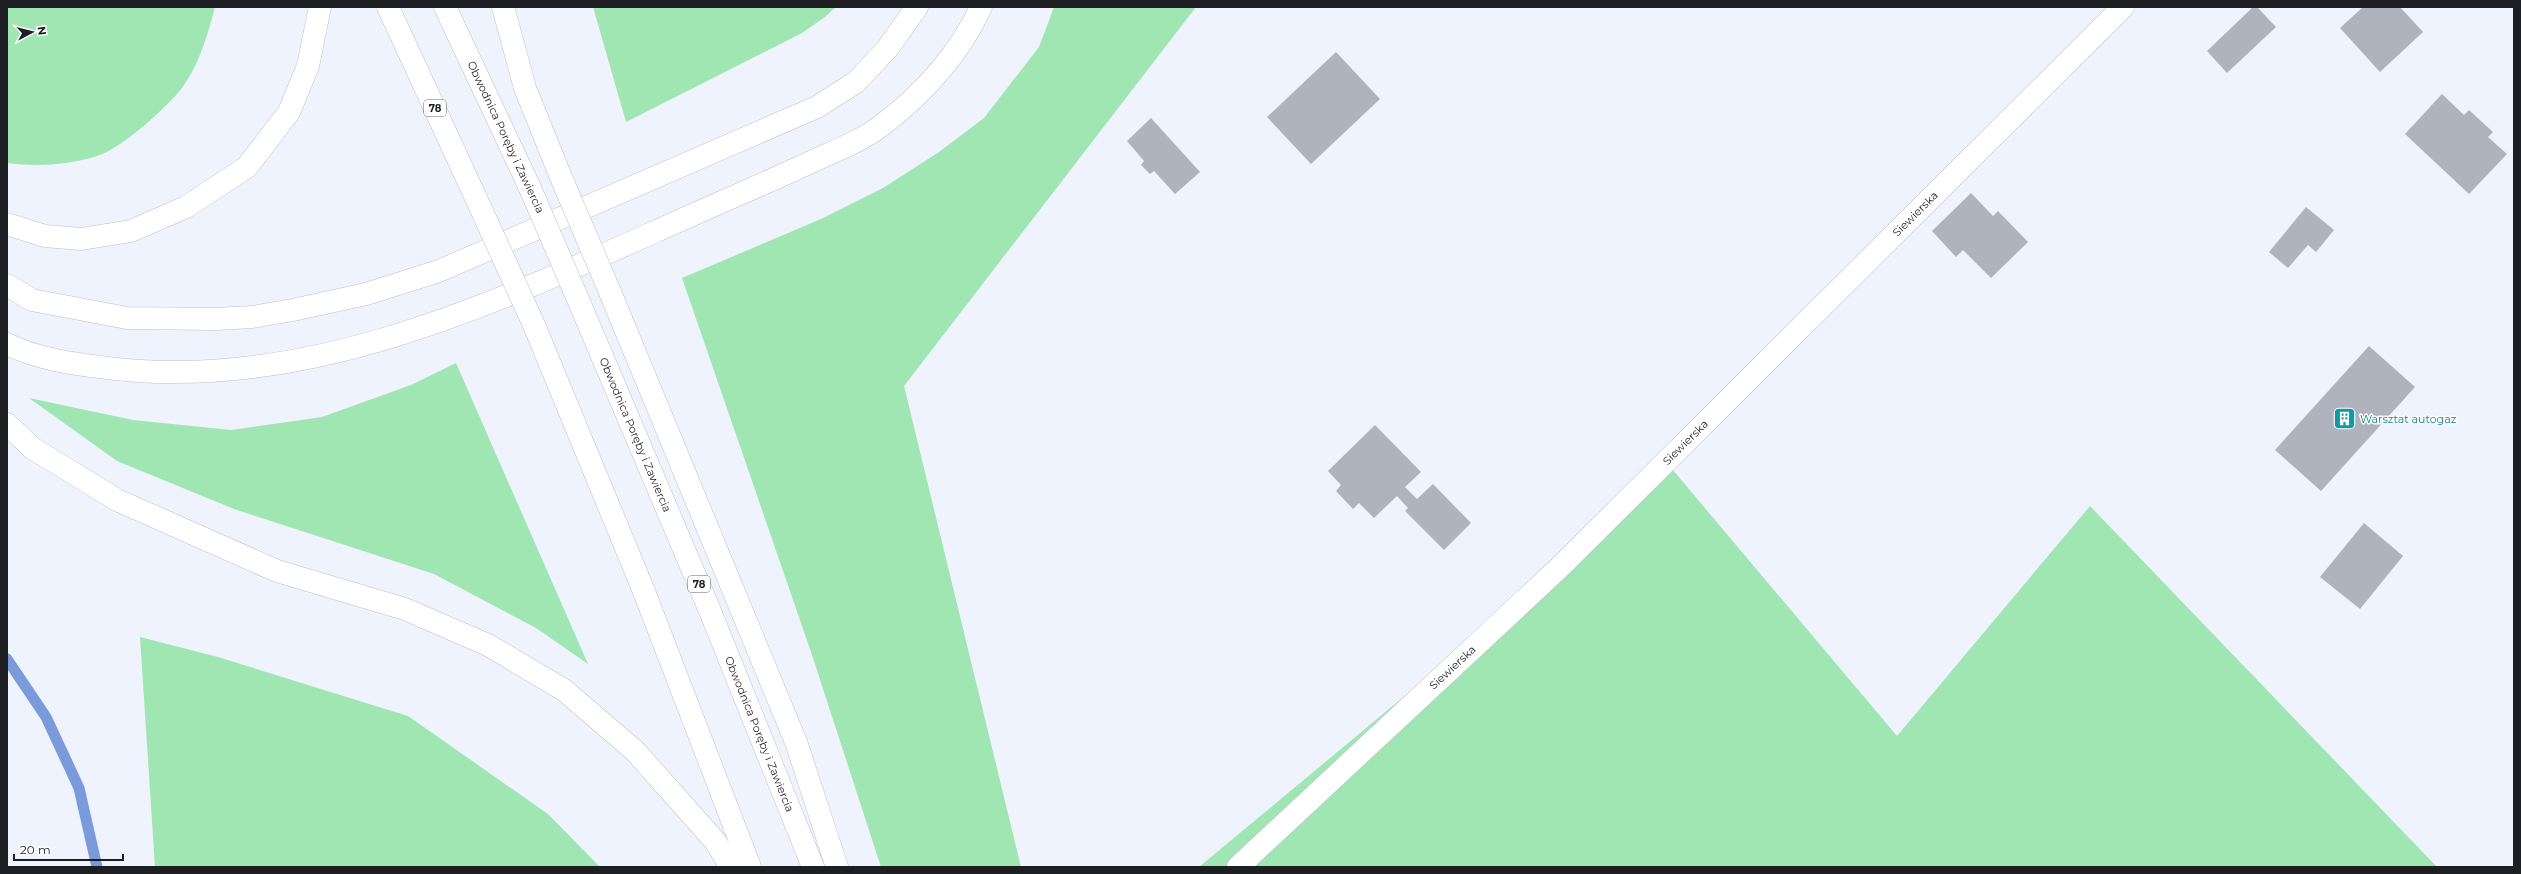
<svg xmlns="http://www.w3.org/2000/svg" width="2521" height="874" font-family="Montserrat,sans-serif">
  <rect width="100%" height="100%" fill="#eef3fd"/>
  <g fill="#a0e6b2">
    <path d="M 7,7 L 215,7 C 208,34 199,65 182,88 C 166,108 121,149 97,156 C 68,165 37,167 7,163 Z"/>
    <polygon points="593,7 836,7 825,17 802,33 626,122"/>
    <polygon points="1054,7 1196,7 904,386 1021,867 881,867 811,652 682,278 821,219 883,188 939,152 984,118 1039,47"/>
    <polygon points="456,363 588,664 536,628 434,574 234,509 117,461 29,398 133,420 231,430 322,417 411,385"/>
    <polygon points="1667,463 1897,736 2090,506 2437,867 1199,867 1561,566"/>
    <polygon points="140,637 218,657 408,716 548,814 600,867 155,867"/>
  </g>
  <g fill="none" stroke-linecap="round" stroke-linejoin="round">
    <polyline stroke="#7b9adc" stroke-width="11" points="7,659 46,717 79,788 97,867"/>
  </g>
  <g fill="#afb3bd">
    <polygon points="2253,7 2257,7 2276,27 2227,73 2207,51"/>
    <polygon points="2363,7 2400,7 2423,32 2380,72 2340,28"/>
    <polygon points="1336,52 1380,99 1311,164 1267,117"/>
    <polygon points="2442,94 2464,115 2469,110 2493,132 2488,137 2507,154 2469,194 2405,134"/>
    <polygon points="1151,118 1200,172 1175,194 1154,171 1150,174 1141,165 1144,161 1127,141"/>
    <polygon points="1971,193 1993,216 1998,211 2028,242 1991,278 1963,250 1956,257 1932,231"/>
    <polygon points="2306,207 2334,230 2316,252 2308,245 2288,268 2269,252"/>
    <polygon points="2369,346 2415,387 2321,491 2275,450"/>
    <polygon points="1375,425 1421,472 1405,487 1417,499 1433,484 1471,523 1444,550 1405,511 1408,508 1397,496 1374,518 1359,503 1353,509 1336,491 1341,485 1328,471"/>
    <polygon points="2364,523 2403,556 2360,609 2320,577"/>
  </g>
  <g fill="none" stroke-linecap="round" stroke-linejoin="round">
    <defs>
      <g id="street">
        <path id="s1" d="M 1238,867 L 1561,566 L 2123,7"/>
      </g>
      <g id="primary">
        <polyline points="388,7 481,209"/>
        <polyline points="445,7 530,188"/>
        <polyline points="503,7 525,88 560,175"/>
        <polyline points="7,224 45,236 81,239 131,231 186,207 247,167 289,112 308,66 320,7"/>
        <polyline points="7,285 32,300 127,318 216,319 252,317 293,310 366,294 439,271 817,107 856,82 887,49 917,7"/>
        <polyline points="610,292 796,742 837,867"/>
        <path id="s2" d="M 580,304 L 708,606 L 813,867"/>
        <polyline points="534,325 643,589 750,867"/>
        <path d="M 7,344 C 37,359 74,364 107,368 C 315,394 514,294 699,212 C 737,195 775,179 813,161 C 835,151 861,141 881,126 C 923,94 959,55 981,7"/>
        <polyline points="7,424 32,448 117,500 277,571 405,609 488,645 564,690 635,751 715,841 731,867"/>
      </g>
    </defs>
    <use href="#street" stroke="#bcc1cb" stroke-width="23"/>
    <use href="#primary" stroke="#bcc1cb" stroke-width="23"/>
    <use href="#street" stroke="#fff" stroke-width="22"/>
    <use href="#primary" stroke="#fff" stroke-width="22"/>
    <defs>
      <g id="primary-bridge">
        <polyline points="560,175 610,292"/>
        <polyline points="530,188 580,304"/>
        <polyline points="481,209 534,325"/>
      </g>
    </defs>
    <use href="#primary-bridge" stroke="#bcc1cb" stroke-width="23" stroke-linecap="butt"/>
    <use href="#primary-bridge" stroke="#fff" stroke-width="22"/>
  </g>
  <defs>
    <symbol id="building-square" viewBox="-11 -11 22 22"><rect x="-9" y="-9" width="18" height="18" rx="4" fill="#0f9aa8" stroke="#fff"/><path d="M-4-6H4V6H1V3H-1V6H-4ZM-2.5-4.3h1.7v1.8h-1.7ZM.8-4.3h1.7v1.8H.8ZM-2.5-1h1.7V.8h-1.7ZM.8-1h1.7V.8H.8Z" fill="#fff"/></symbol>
  </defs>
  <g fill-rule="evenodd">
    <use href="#building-square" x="2332" y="406" width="25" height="25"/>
  </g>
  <g text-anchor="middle" stroke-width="3" stroke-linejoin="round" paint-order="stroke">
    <g fill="#fff" stroke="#616264" stroke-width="1">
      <rect x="424" y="100" width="22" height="16" rx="3"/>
      <rect x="688" y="576" width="22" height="16" rx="3"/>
    </g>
    <g font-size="10" font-weight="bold" fill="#1d1e22">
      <text x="435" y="112">78</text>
      <text x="699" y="588">78</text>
    </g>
    <g font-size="11" fill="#1d1e22" stroke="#fff">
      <text transform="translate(506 137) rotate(65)" y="4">Obwodnica Poręby i Zawiercia</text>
      <text dy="4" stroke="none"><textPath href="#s1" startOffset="941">Siewierska</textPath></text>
      <text dy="4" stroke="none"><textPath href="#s2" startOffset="142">Obwodnica Poręby i Zawiercia</textPath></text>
      <text dy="4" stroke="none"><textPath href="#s1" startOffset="617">Siewierska</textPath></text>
      <text dy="4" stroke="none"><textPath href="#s1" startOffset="293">Siewierska</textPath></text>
      <text dy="4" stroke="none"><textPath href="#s2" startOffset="466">Obwodnica Poręby i Zawiercia</textPath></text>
    </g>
    <g font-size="11" fill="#0d838f" stroke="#fff" text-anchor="start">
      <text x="2360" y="423">Warsztat autogaz</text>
    </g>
  </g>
  <rect width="2521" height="874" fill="none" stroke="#1d1e22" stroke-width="16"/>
  <g transform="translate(32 32) rotate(83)" stroke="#ffffff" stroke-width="3" paint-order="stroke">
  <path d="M0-3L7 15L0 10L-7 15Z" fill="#1d1e22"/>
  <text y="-6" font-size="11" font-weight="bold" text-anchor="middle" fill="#1d1e22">N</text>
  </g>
  <path d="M14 854v6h109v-6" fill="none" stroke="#1d1e22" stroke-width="2"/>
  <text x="20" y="854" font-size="12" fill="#1d1e22" stroke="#ffffff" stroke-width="3" paint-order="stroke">20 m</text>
</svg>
